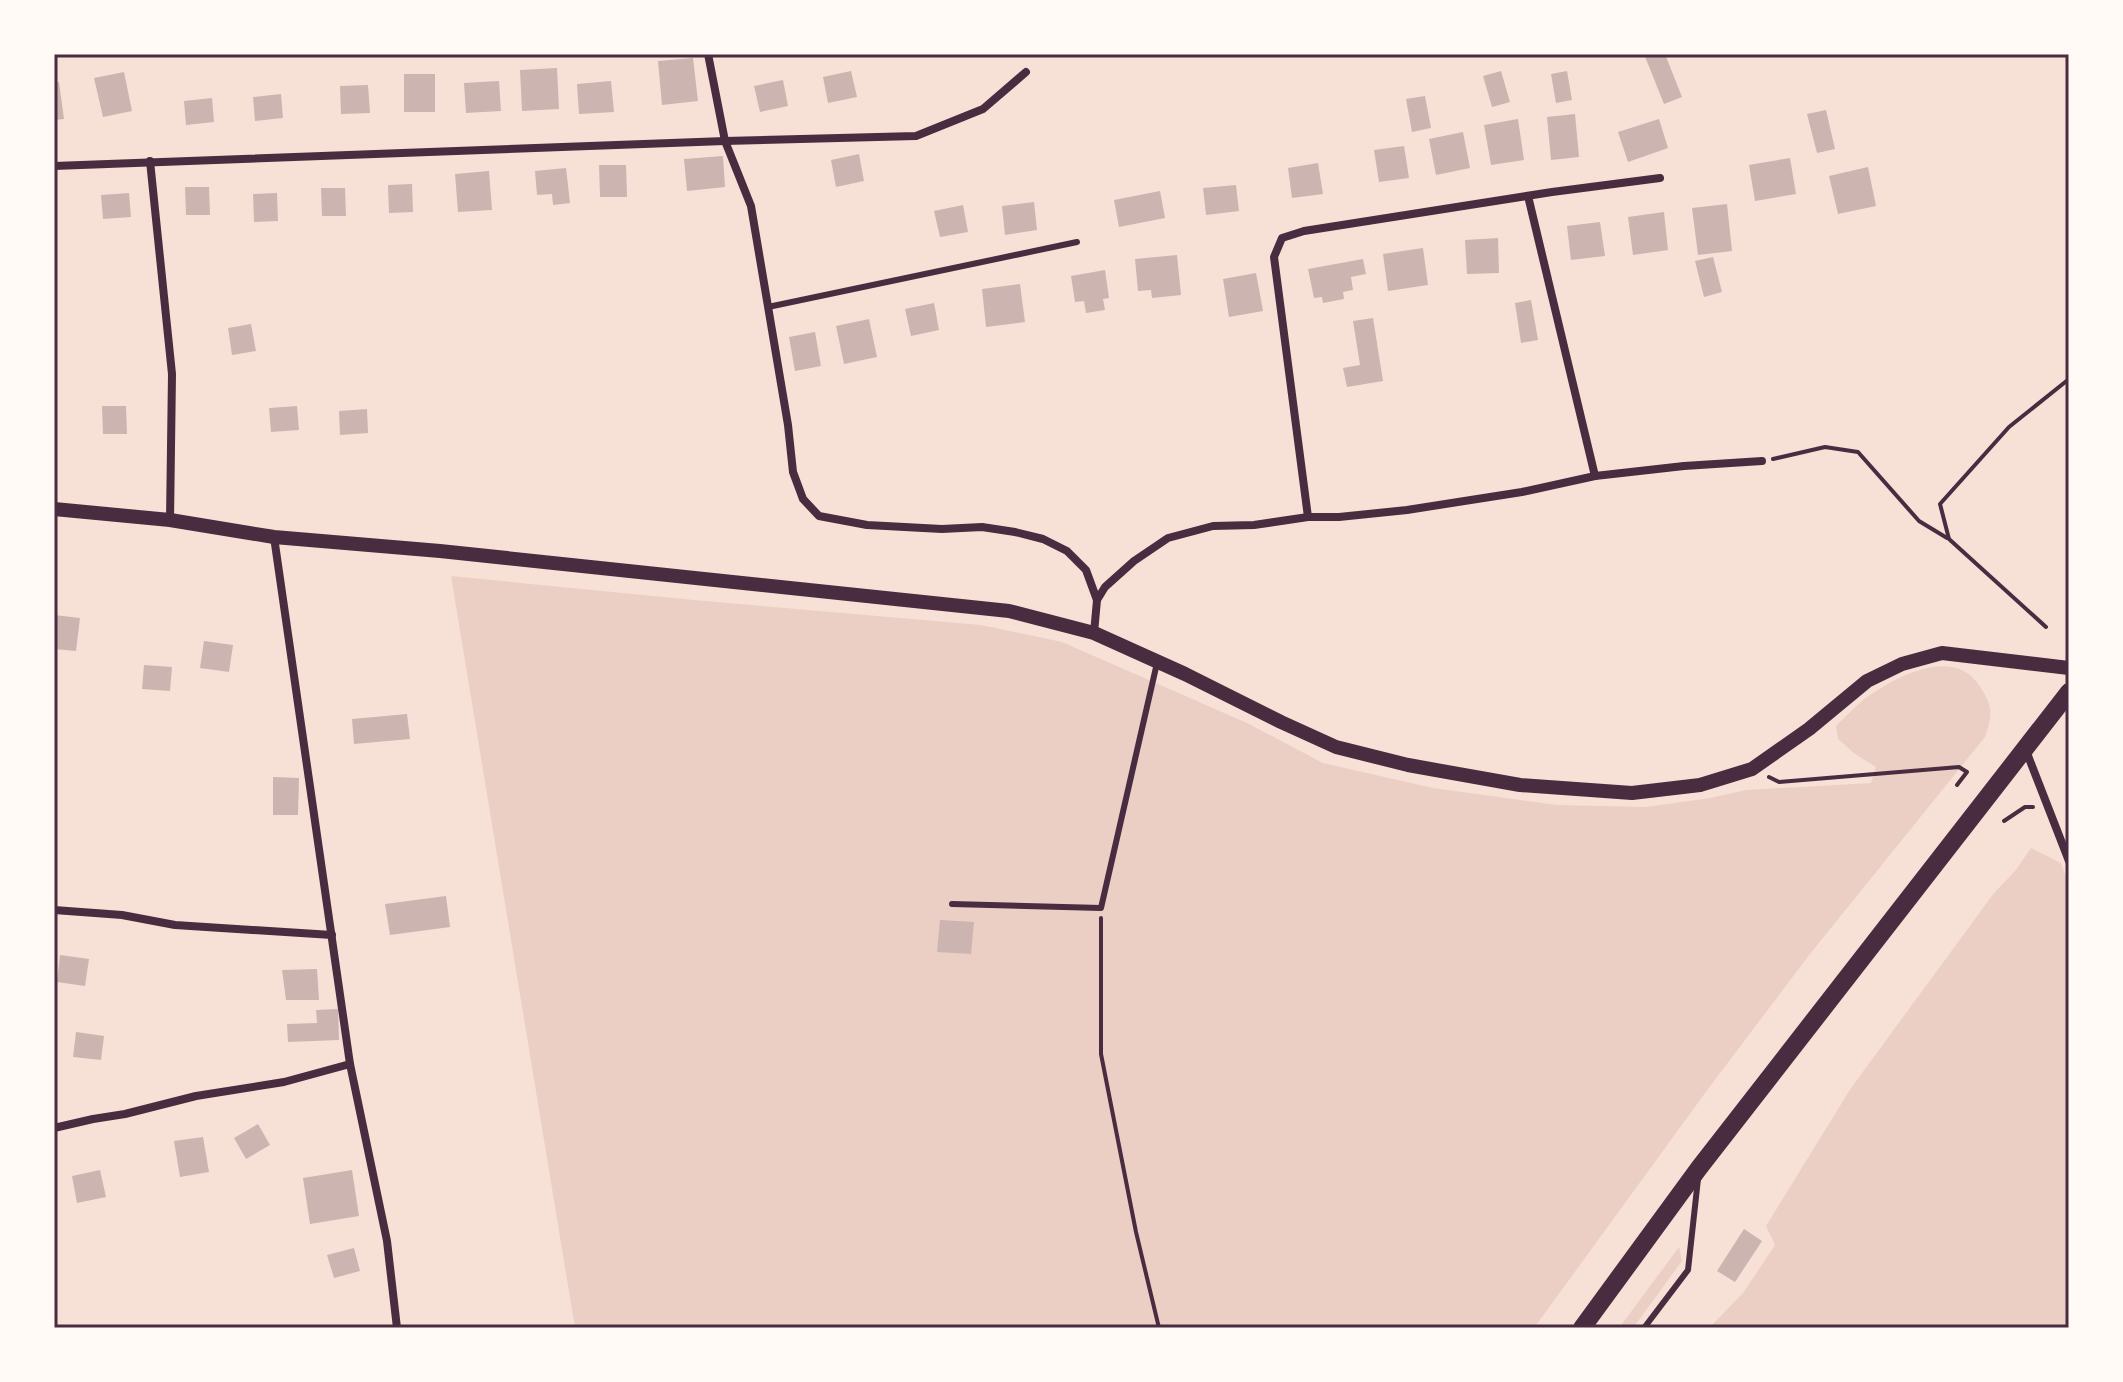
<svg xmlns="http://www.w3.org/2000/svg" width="2123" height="1382" font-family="'Fira Sans',sans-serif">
  <rect width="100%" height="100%" fill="#f7e1d7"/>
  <g fill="#ebcfc5">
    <path d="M 451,576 L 694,600 L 981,625 L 1062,642 L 1247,723 L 1323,763 L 1433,788 L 1557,805 L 1646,807 L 1710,798 L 1746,790 L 1871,783 L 1876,767 L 1855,754 L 1838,739 L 1836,726 C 1845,717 1854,708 1863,700 C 1893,678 1952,645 1979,685 C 1993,706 1993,714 1985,737 L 1810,954 L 1708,1089 L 1534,1328 L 575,1328 Z"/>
    <polygon points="2031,848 2061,863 2069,886 2069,1328 1709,1328 1743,1293 1775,1245 1766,1226 1851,1088 1994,893 2015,871"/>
    <polygon points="1679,1247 1682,1261 1633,1328 1619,1328"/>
  </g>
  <g fill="#ccb4b1">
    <polygon points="1644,54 1665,54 1682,97 1664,104"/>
    <polygon points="693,58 698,101 662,105 658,61"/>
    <polygon points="557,68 559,109 522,111 520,70"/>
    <polygon points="851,71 857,97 828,103 823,77"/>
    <polygon points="1501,71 1510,102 1492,107 1483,76"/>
    <polygon points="1567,71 1572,100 1556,103 1551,74"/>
    <polygon points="124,72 132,111 103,117 94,78"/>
    <rect x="404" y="74" width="31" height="38"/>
    <polygon points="783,80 788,106 760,112 754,86"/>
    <polygon points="499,81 501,111 466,113 464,83"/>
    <polygon points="611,81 614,112 579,114 577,84"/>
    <polygon points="59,82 64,119 54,120 54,83"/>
    <polygon points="368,85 370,113 341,114 340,86"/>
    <polygon points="281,94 283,118 255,121 253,97"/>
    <polygon points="1425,96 1431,128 1412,132 1406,99"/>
    <polygon points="212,98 214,122 186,125 184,101"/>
    <polygon points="1826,110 1835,149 1817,153 1807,114"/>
    <polygon points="1575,114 1579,157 1551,160 1547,117"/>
    <polygon points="1518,119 1524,160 1491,165 1484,125"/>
    <polygon points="1659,119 1668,148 1628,162 1618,132"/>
    <polygon points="1463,132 1470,168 1436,175 1429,139"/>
    <polygon points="1404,146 1409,178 1379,182 1374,150"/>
    <polygon points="859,154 864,181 836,187 831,160"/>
    <polygon points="723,156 725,187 687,191 684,159"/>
    <polygon points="1790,158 1796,194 1755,201 1749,165"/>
    <polygon points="1318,163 1323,194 1292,198 1288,168"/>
    <polygon points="599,165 626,165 627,197 600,197"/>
    <polygon points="1868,167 1876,206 1838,214 1829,176"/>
    <polygon points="566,168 570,203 553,205 552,194 537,195 535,171"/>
    <polygon points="489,171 492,210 458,212 455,174"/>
    <polygon points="412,184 413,212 389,213 388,185"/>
    <polygon points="1236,185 1239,211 1206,215 1203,188"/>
    <polygon points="185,187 209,187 210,215 186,215"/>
    <polygon points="321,188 345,188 346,216 322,216"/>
    <polygon points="1160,191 1165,218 1119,227 1114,200"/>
    <polygon points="129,193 131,217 103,219 101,195"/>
    <polygon points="277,193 278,221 254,222 253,194"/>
    <polygon points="1034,202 1037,230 1005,235 1002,206"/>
    <polygon points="1727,204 1732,251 1698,255 1692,208"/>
    <polygon points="963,205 968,232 940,237 934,211"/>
    <polygon points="1664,212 1668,250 1633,255 1628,217"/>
    <polygon points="1600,222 1605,256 1571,260 1567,226"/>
    <polygon points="1498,238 1499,273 1467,274 1465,240"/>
    <polygon points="1423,248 1428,285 1388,291 1383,254"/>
    <polygon points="1177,255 1181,295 1152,298 1151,290 1138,291 1135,259"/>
    <polygon points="1713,257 1722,292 1704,297 1695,261"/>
    <polygon points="1363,259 1366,274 1351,277 1353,290 1343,292 1344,299 1323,303 1322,297 1314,298 1308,269"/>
    <polygon points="1105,270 1109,298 1103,299 1105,310 1086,313 1084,301 1075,302 1071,276"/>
    <polygon points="1256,273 1263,311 1229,317 1223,279"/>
    <polygon points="1020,284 1025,322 986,327 982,289"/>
    <polygon points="1531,300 1538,340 1521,343 1515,303"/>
    <polygon points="934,303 939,330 911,336 905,309"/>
    <polygon points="1373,318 1383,381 1347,387 1343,368 1360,365 1353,321"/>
    <polygon points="869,319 877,357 844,364 836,326"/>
    <polygon points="251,324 256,351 232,355 228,328"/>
    <polygon points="815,332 821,366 795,371 789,337"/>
    <polygon points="102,406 126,406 127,434 103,434"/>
    <polygon points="297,406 299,430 271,432 269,408"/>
    <polygon points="367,409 368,433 340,435 339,411"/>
    <polygon points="54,615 80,618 76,651 54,649"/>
    <polygon points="204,641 233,645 229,672 200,668"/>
    <polygon points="144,665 172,667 170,691 142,689"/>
    <polygon points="407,714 410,739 354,744 352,719"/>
    <polygon points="273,777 299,778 298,815 273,815"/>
    <polygon points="446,896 450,927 390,935 385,904"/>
    <polygon points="940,920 974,922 971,954 937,952"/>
    <polygon points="60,955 89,959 85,986 57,982"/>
    <polygon points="317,969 319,1000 286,1000 282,970"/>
    <polygon points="338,1009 339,1040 288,1042 287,1024 317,1023 316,1010"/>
    <polygon points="76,1032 104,1036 101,1060 73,1057"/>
    <polygon points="258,1124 270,1145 246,1159 234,1138"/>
    <polygon points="203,1137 209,1172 180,1177 174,1141"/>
    <polygon points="100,1170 106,1197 77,1203 72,1176"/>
    <polygon points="352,1170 359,1216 310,1224 303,1178"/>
    <polygon points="1744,1229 1762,1241 1735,1282 1717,1271"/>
    <polygon points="354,1248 360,1271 334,1278 327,1255"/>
  </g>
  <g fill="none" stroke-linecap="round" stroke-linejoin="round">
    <g stroke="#4a2c40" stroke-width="4">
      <polyline points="1773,459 1825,447 1858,452 1919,521 1947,538"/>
      <polyline points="2046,627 1949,539 1940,504 2009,427 2069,379"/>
      <polyline points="1769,777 1779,782 1959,767 1967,772 1957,785"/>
      <polyline points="2004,821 2025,807 2033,807"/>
      <polyline points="1101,918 1101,1054 1136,1232 1159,1328"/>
    </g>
    <g stroke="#4a2c40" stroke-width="6">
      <polyline points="768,307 1077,242"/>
      <polyline points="952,904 1101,908 1157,663"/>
      <polyline points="1644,1328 1688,1270 1698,1179"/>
    </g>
    <g stroke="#4a2c40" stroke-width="8">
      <polyline points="708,54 725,141 751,206 788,425 793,472 803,499 819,516 867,525 942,529 982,527 1015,532 1043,539 1067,551 1086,570 1097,600 1094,633"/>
      <polyline points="150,161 172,374 170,520"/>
      <polyline points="54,166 725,141 916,136 983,109 1026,72"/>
      <polyline points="1528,196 1595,476"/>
      <polyline points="1308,517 1274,257 1282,238 1304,231 1552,192 1660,178"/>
      <polyline points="274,537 350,1064 387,1241 397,1328"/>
      <polyline points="1097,600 1105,587 1134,561 1168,538 1213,526 1254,525 1308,517 1339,517 1407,510 1522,492 1595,476 1684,466 1762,461"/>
      <polyline points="2025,748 2069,861"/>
      <polyline points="54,910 122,915 175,925 332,935"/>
      <polyline points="54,1128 93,1119 125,1114 196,1096 284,1082 350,1064"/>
    </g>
    <polyline stroke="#4a2c40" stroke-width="14" points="54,509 170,520 274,537 440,551 1009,611 1094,633 1185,674 1281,722 1336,747 1408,765 1520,785 1632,793 1700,785 1752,769 1809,729 1867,681 1902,664 1942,653 2069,668"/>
    <polyline stroke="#4a2c40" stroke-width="18" points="1582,1328 1699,1168 2069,692"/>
  </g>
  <rect width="2123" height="1382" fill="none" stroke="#fffaf5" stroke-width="112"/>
  <rect x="56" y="56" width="2011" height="1270" fill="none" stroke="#4a2c40" stroke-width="3"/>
</svg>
